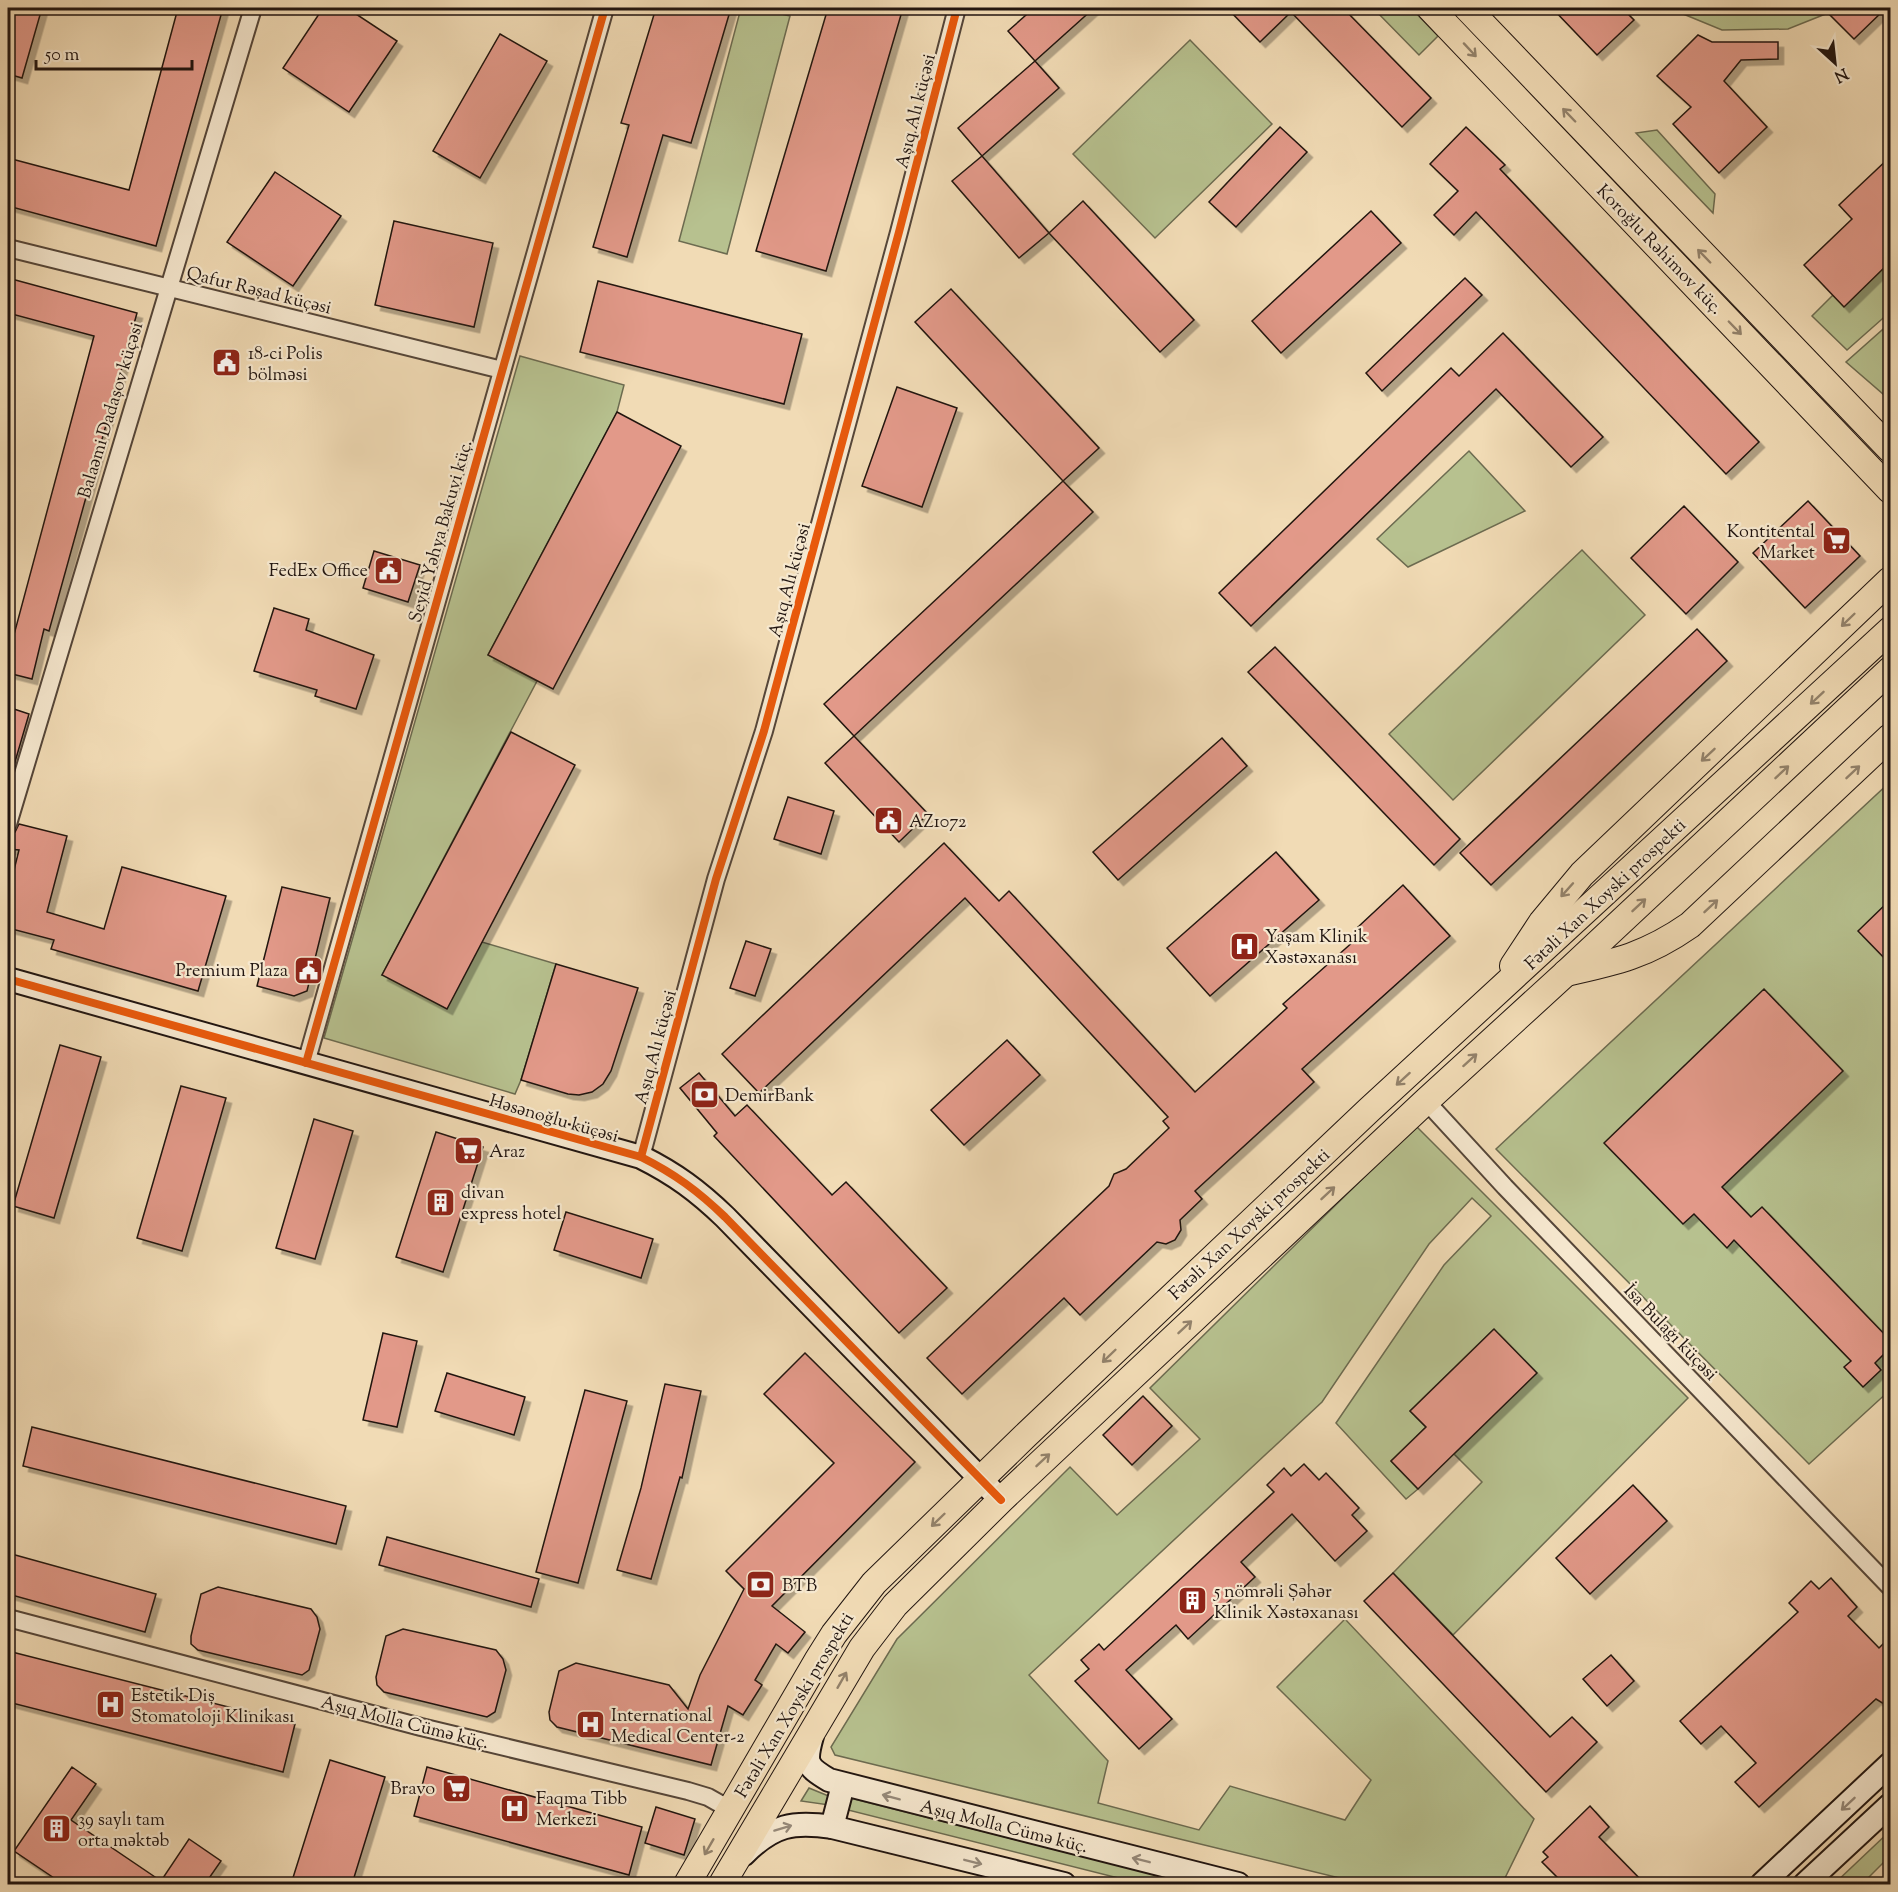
<svg xmlns="http://www.w3.org/2000/svg" width="1898" height="1892" font-family="'Sorts Mill Goudy',serif">
  <defs>
    <filter id="shadow"><feDropShadow dx="5.5" dy="5.5" stdDeviation="0" flood-color="#0004"/></filter>
  </defs>
  <rect width="100%" height="100%" fill="#f1dbb5"/>
  <filter id="stains"><feTurbulence type="fractalNoise" baseFrequency=".00333" numOctaves="4"/><feColorMatrix values="0 0 0 0 .2 0 0 0 0 .09 0 0 0 0 .02 0 0 0 .5 -.17"/></filter>
  <radialGradient id="worn" r=".72"><stop offset=".6" stop-color="#630" stop-opacity="0"/><stop offset="1" stop-color="#630" stop-opacity=".3"/></radialGradient>
  <g fill="#b7c18f" stroke="#6c6b50" stroke-width="1.5">
    <polygon points="741,8 757,8 790,16 727,254 679,241"/>
    <polygon points="1373,8 1411,8 1438,36 1419,55"/>
    <polygon points="1673,8 1834,8 1828,13 1788,29 1722,30 1676,11"/>
    <polygon points="1190,40 1272,124 1155,238 1073,154"/>
    <polygon points="1657,130 1715,194 1713,213 1636,133"/>
    <polygon points="1890,262 1890,312 1847,350 1812,316 1833,295 1844,306"/>
    <polygon points="1890,323 1890,400 1846,362"/>
    <polygon points="520,356 624,385 617,412 488,655 537,681 382,975 482,942 556,964 521,1080 515,1094 324,1038"/>
    <polygon points="1469,451 1525,511 1408,567 1377,539"/>
    <polygon points="1582,550 1645,615 1453,800 1389,734"/>
    <polygon points="1890,782 1890,1390 1809,1464 1496,1149"/>
    <polygon points="1416,1126 1688,1398 1453,1635 1393,1573 1482,1482 1454,1454 1536,1373 1493,1330 1410,1411 1426,1427 1391,1461 1418,1489 1406,1499 1336,1423 1444,1265 1491,1216 1472,1198 1429,1244 1322,1402 1029,1675 1108,1761 1098,1803 1199,1830 1230,1786 1345,1820 1371,1780 1277,1687 1345,1619 1534,1819 1502,1884 1364,1884 835,1755 831,1747 897,1639 1070,1467 1117,1515 1200,1439 1150,1388"/>
    <polygon points="809,1788 831,1797 829,1805 801,1801"/>
    <polygon points="850,1798 1193,1884 1142,1884 848,1810"/>
    <polygon points="1890,1831 1890,1856 1862,1884 1834,1884"/>
  </g>
  <g fill="#e29989" stroke="#211510" stroke-width="1.5" filter="url(#shadow)">
    <polygon points="8,8 42,8 22,78 8,74"/>
    <polygon points="178,8 223,8 156,246 8,206 8,158 129,190"/>
    <polygon points="323,8 347,8 397,41 349,112 283,68"/>
    <polygon points="656,8 731,8 691,143 663,135 627,257 593,247 629,125 621,123"/>
    <polygon points="828,8 903,8 826,271 756,251"/>
    <polygon points="1034,8 1094,8 1035,61 1008,31"/>
    <polygon points="1227,8 1343,8 1431,98 1402,127 1291,12 1260,42"/>
    <polygon points="1552,8 1622,8 1634,20 1597,55"/>
    <polygon points="1823,8 1886,8 1854,39"/>
    <polygon points="500,34 547,61 480,178 433,151"/>
    <polygon points="1698,35 1712,42 1778,42 1778,59 1741,60 1724,81 1767,127 1719,173 1673,124 1691,107 1657,76"/>
    <polygon points="1035,61 1059,88 982,156 958,128"/>
    <polygon points="1280,127 1307,152 1236,227 1209,202"/>
    <polygon points="1466,127 1505,165 1500,169 1759,442 1726,474 1476,212 1454,235 1434,215 1458,191 1430,164"/>
    <polygon points="982,156 1049,233 1019,258 952,181"/>
    <polygon points="1890,157 1890,262 1844,307 1804,265 1852,219 1839,205"/>
    <polygon points="275,172 341,216 293,286 227,242"/>
    <polygon points="1083,201 1194,320 1160,352 1049,233"/>
    <polygon points="1371,211 1401,243 1281,353 1252,321"/>
    <polygon points="394,221 493,243 474,327 375,305"/>
    <polygon points="8,278 137,313 49,631 44,629 32,679 8,673 8,657 94,336 8,313"/>
    <polygon points="1465,278 1482,295 1382,391 1366,373"/>
    <polygon points="598,281 802,334 784,404 580,352"/>
    <polygon points="951,289 1099,448 1063,481 915,322"/>
    <polygon points="1503,333 1603,437 1571,467 1496,389 1251,626 1219,593 1451,368 1459,376"/>
    <polygon points="897,387 957,408 922,507 862,486"/>
    <polygon points="617,412 681,446 553,689 488,655"/>
    <polygon points="1063,481 1093,512 854,736 824,704"/>
    <polygon points="1808,501 1860,556 1805,608 1753,553"/>
    <polygon points="1684,506 1738,562 1686,614 1631,558"/>
    <polygon points="374,551 420,565 408,602 363,588"/>
    <polygon points="274,608 309,619 306,630 374,655 356,709 315,696 317,690 254,671"/>
    <polygon points="1697,629 1727,661 1491,885 1460,853"/>
    <polygon points="1275,647 1460,839 1434,865 1248,672"/>
    <polygon points="8,707 29,714 12,772 8,771"/>
    <polygon points="511,732 575,765 447,1009 382,975"/>
    <polygon points="854,736 928,814 899,842 825,763"/>
    <polygon points="1222,738 1247,766 1118,880 1093,852"/>
    <polygon points="788,797 834,811 821,854 774,839"/>
    <polygon points="19,824 67,836 47,912 104,929 122,867 226,896 198,991 51,949 54,940 8,928 8,894 19,850 8,849 8,834 15,832"/>
    <polygon points="944,843 999,901 1009,891 1195,1092 1287,1008 1283,1004 1363,933 1358,927 1403,885 1450,936 1302,1069 1314,1082 1195,1191 1202,1199 1180,1220 1181,1230 1175,1240 1166,1244 1157,1242 1080,1315 1064,1298 962,1394 927,1358 1109,1186 1114,1174 1126,1169 1169,1128 1163,1121 1168,1117 965,898 759,1093 722,1054"/>
    <polygon points="1276,852 1319,900 1210,996 1167,948"/>
    <polygon points="282,887 330,898 307,991 294,996 257,986"/>
    <polygon points="1890,900 1890,964 1858,931"/>
    <polygon points="746,941 771,949 755,996 730,988"/>
    <polygon points="556,964 638,988 611,1071 603,1084 592,1092 579,1095 568,1094 521,1080"/>
    <polygon points="1764,989 1843,1071 1722,1187 1751,1217 1762,1207 1890,1340 1890,1348 1875,1363 1881,1370 1863,1387 1844,1367 1851,1361 1734,1240 1727,1248 1694,1214 1683,1224 1604,1143"/>
    <polygon points="1007,1040 1040,1075 964,1145 931,1110"/>
    <polygon points="60,1045 101,1057 54,1218 13,1206"/>
    <polygon points="699,1073 735,1116 747,1105 832,1195 846,1182 947,1288 899,1333 714,1136 717,1133 680,1088"/>
    <polygon points="181,1086 226,1098 182,1251 137,1238"/>
    <polygon points="314,1119 353,1131 315,1259 276,1248"/>
    <polygon points="436,1132 483,1147 443,1272 396,1257"/>
    <polygon points="566,1212 653,1239 641,1278 554,1250"/>
    <polygon points="1494,1329 1537,1373 1418,1489 1391,1461 1426,1427 1410,1411"/>
    <polygon points="383,1333 417,1341 397,1427 363,1420"/>
    <polygon points="805,1353 915,1462 772,1606 805,1632 788,1653 776,1644 755,1680 762,1685 743,1715 728,1706 711,1765 557,1727 550,1720 549,1712 559,1671 576,1663 669,1685 688,1709 700,1675 744,1589 726,1571 834,1463 764,1394"/>
    <polygon points="447,1373 525,1397 514,1435 435,1411"/>
    <polygon points="665,1384 701,1391 682,1478 680,1477 651,1579 617,1570 641,1488"/>
    <polygon points="585,1390 627,1401 578,1583 536,1572"/>
    <polygon points="1143,1396 1172,1426 1132,1465 1103,1435"/>
    <polygon points="32,1427 346,1506 336,1544 23,1466"/>
    <polygon points="1304,1464 1319,1480 1326,1473 1359,1508 1352,1515 1367,1531 1335,1561 1292,1514 1241,1562 1255,1577 1188,1639 1176,1625 1126,1670 1172,1719 1139,1749 1075,1681 1089,1669 1081,1660 1099,1644 1104,1650 1274,1492 1267,1485 1284,1468 1291,1476"/>
    <polygon points="1633,1485 1667,1521 1590,1594 1556,1558"/>
    <polygon points="387,1537 539,1579 531,1607 379,1565"/>
    <polygon points="8,1553 156,1594 145,1632 8,1594"/>
    <polygon points="1393,1573 1550,1737 1572,1717 1597,1742 1546,1792 1364,1601"/>
    <polygon points="1831,1578 1857,1607 1848,1616 1879,1648 1890,1637 1890,1697 1884,1704 1876,1699 1759,1807 1735,1782 1756,1763 1721,1726 1701,1744 1680,1721 1798,1612 1789,1603 1811,1581 1819,1589"/>
    <polygon points="218,1587 311,1609 317,1617 320,1629 309,1670 302,1675 198,1650 191,1644 191,1636 201,1594"/>
    <polygon points="403,1629 496,1650 503,1659 506,1670 495,1712 487,1717 384,1692 377,1685 376,1677 386,1636"/>
    <polygon points="12,1652 295,1724 283,1772 8,1702 8,1670"/>
    <polygon points="1611,1655 1634,1681 1607,1706 1583,1679"/>
    <polygon points="330,1760 385,1777 352,1884 291,1884"/>
    <polygon points="72,1767 96,1784 71,1820 161,1881 189,1839 221,1861 205,1884 63,1884 14,1851"/>
    <polygon points="427,1767 642,1827 629,1875 414,1816"/>
    <polygon points="1590,1806 1609,1827 1599,1837 1645,1884 1564,1884 1542,1862 1548,1857 1543,1852"/>
    <polygon points="656,1807 695,1819 684,1855 645,1843"/>
  </g>
  <g fill="none" stroke-linecap="round" stroke-linejoin="round">
    <defs>
      <g id="street">
        <polyline points="8,248 502,370"/>
        <polyline points="8,824 253,8"/>
        <polyline points="306,1063 605,8"/>
        <polyline points="1426,1101 1505,1187 1890,1587"/>
        <polyline points="641,1157 716,879 764,731 899,232 957,8"/>
        <polyline points="8,1618 421,1727 688,1791 708,1797 731,1810"/>
      </g>
      <g id="secondary">
        <path d="M 8,979 L 641,1157 C 675,1174 698,1191 725,1217 L 1001,1500"/>
        <path d="M 812,1736 C 805,1762 805,1766 829,1780 L 1238,1884"/>
        <polyline points="832,1827 843,1785"/>
        <path d="M 744,1854 C 773,1825 793,1821 832,1827 L 1064,1884"/>
        <polyline points="1762,1884 1890,1764"/>
        <polyline points="1805,1884 1890,1805"/>
      </g>
      <g id="primary">
        <polyline points="1430,8 1890,490"/>
        <polyline points="1467,8 1890,449"/>
        <polyline points="1513,966 1542,922 1582,874 1890,580"/>
        <path d="M 1566,973 C 1617,962 1647,955 1690,925 L 1890,737"/>
        <polyline points="687,1884 817,1661 834,1634 874,1583 1024,1437 1369,1110 1890,630"/>
        <polyline points="722,1884 862,1648 895,1605 1001,1500 1426,1101 1566,973 1890,670"/>
      </g>
    </defs>
    <use href="#street" stroke="#554639" stroke-width="20"/>
    <use href="#secondary" stroke="#211510" stroke-width="26"/>
    <use href="#primary" stroke="#211510" stroke-width="28"/>
    <use href="#street" stroke="#f6e8cf" stroke-width="16"/>
    <use href="#secondary" stroke="#f6e8cf" stroke-width="22"/>
    <use href="#primary" stroke="#f1dbb5" stroke-width="26"/>
    <defs>
      <g id="cycleway">
        <path d="M 8,979 L 641,1157 C 675,1174 698,1191 725,1217 L 1001,1500"/>
        <polyline points="306,1063 605,8"/>
        <polyline points="641,1157 716,879 764,731 899,232 957,8"/>
      </g>
    </defs>
    <use href="#cycleway" stroke="#f6e8cf" stroke-width="11"/>
    <use href="#cycleway" stroke="#e8590c" stroke-width="8"/>
  </g>
  <defs><path id="oneway-shaft" d="M-6 0H5M1.5-3L5.5 0L1.5 3" fill="none" stroke-width="1.6" stroke-linecap="round" stroke-linejoin="round" transform="scale(1.5)"/></defs>
  <g stroke="#93826b">
    <use href="#oneway-shaft" transform="translate(1470 50) rotate(47)"/>
    <use href="#oneway-shaft" transform="translate(1569 115) rotate(-134)"/>
    <use href="#oneway-shaft" transform="translate(1704 256) rotate(-134)"/>
    <use href="#oneway-shaft" transform="translate(1735 328) rotate(46)"/>
    <use href="#oneway-shaft" transform="translate(1848 620) rotate(136)"/>
    <use href="#oneway-shaft" transform="translate(1817 698) rotate(137)"/>
    <use href="#oneway-shaft" transform="translate(1708 755) rotate(137)"/>
    <use href="#oneway-shaft" transform="translate(1782 772) rotate(-43)"/>
    <use href="#oneway-shaft" transform="translate(1853 772) rotate(-43)"/>
    <use href="#oneway-shaft" transform="translate(1567 890) rotate(132)"/>
    <use href="#oneway-shaft" transform="translate(1639 905) rotate(-43)"/>
    <use href="#oneway-shaft" transform="translate(1711 906) rotate(-43)"/>
    <use href="#oneway-shaft" transform="translate(1470 1060) rotate(-42)"/>
    <use href="#oneway-shaft" transform="translate(1403 1079) rotate(138)"/>
    <use href="#oneway-shaft" transform="translate(1328 1193) rotate(-43)"/>
    <use href="#oneway-shaft" transform="translate(1185 1327) rotate(-43)"/>
    <use href="#oneway-shaft" transform="translate(1109 1356) rotate(136)"/>
    <use href="#oneway-shaft" transform="translate(1043 1460) rotate(-43)"/>
    <use href="#oneway-shaft" transform="translate(938 1520) rotate(136)"/>
    <use href="#oneway-shaft" transform="translate(842 1680) rotate(-60)"/>
    <use href="#oneway-shaft" transform="translate(709 1847) rotate(120)"/>
  </g>
  <g stroke="#968979">
    <use href="#oneway-shaft" transform="translate(891 1797) rotate(-165)"/>
    <use href="#oneway-shaft" transform="translate(1848 1804) rotate(137)"/>
    <use href="#oneway-shaft" transform="translate(783 1828) rotate(-17)"/>
    <use href="#oneway-shaft" transform="translate(1141 1860) rotate(-166)"/>
    <use href="#oneway-shaft" transform="translate(973 1862) rotate(14)"/>
  </g>
  <defs>
    <symbol id="civic-square" viewBox="-11 -11 22 22"><rect x="-9" y="-9" width="18" height="18" rx="4" fill="#8f2418" stroke="#f6e8cf"/><path d="M-.6-6.5H3V-4.5H.6V-3L4-1V1h2V6H-6V1h2V-1L-.6-3ZM-1.2 2.5V6h2.4V2.5Z" fill="#fff"/></symbol>
    <symbol id="supermarket-square" viewBox="-11 -11 22 22"><rect x="-9" y="-9" width="18" height="18" rx="4" fill="#8f2418" stroke="#f6e8cf"/><path d="M-6-5.5h2.5l.6 2H6L4.5 2H-2.5L-4.4-4H-6ZM-1.5 3.2a1.3 1.3 0 1 0 .1 0ZM3 3.2a1.3 1.3 0 1 0 .1 0Z" fill="#fff"/></symbol>
    <symbol id="hospital-square" viewBox="-11 -11 22 22"><rect x="-9" y="-9" width="18" height="18" rx="4" fill="#8f2418" stroke="#f6e8cf"/><path d="M-5-5h3v3.5h4V-5h3V5h-3V1.5h-4V5h-3Z" fill="#fff"/></symbol>
    <symbol id="bank-square" viewBox="-11 -11 22 22"><rect x="-9" y="-9" width="18" height="18" rx="4" fill="#8f2418" stroke="#f6e8cf"/><path d="M-6-4H6V4H-6ZM0-2.3a2.3 2.3 0 1 0 0 4.6a2.3 2.3 0 1 0 0-4.6Z" fill="#fff"/></symbol>
    <symbol id="building-square" viewBox="-11 -11 22 22"><rect x="-9" y="-9" width="18" height="18" rx="4" fill="#8f2418" stroke="#f6e8cf"/><path d="M-4-6H4V6H1V3H-1V6H-4ZM-2.5-4.3h1.7v1.8h-1.7ZM.8-4.3h1.7v1.8H.8ZM-2.5-1h1.7V.8h-1.7ZM.8-1h1.7V.8H.8Z" fill="#fff"/></symbol>
  </defs>
  <g fill-rule="evenodd">
    <use href="#civic-square" x="210" y="346" width="33" height="33"/>
    <use href="#supermarket-square" x="1820" y="524" width="33" height="33"/>
    <use href="#civic-square" x="372" y="554" width="33" height="33"/>
    <use href="#civic-square" x="872" y="804" width="33" height="33"/>
    <use href="#hospital-square" x="1228" y="930" width="33" height="33"/>
    <use href="#civic-square" x="292" y="954" width="33" height="33"/>
    <use href="#bank-square" x="688" y="1078" width="33" height="33"/>
    <use href="#supermarket-square" x="452" y="1134" width="33" height="33"/>
    <use href="#building-square" x="424" y="1186" width="33" height="33"/>
    <use href="#bank-square" x="744" y="1568" width="33" height="33"/>
    <use href="#building-square" x="1176" y="1584" width="33" height="33"/>
    <use href="#hospital-square" x="94" y="1688" width="33" height="33"/>
    <use href="#hospital-square" x="574" y="1708" width="33" height="33"/>
    <use href="#supermarket-square" x="440" y="1772" width="33" height="33"/>
    <use href="#hospital-square" x="498" y="1792" width="33" height="33"/>
    <use href="#building-square" x="40" y="1812" width="33" height="33"/>
  </g>
  <g text-anchor="middle" stroke-width="4.5" stroke-linejoin="round" paint-order="stroke">
    <g font-size="18" fill="#211510" stroke="#f6e8cf">
      <text transform="translate(915 111) rotate(-76)" y="6">Aşıq Alı küçəsi</text>
      <text transform="translate(1660 249) rotate(46)" y="6">Koroğlu Rəhimov küç.</text>
      <text transform="translate(259 290) rotate(14)" y="6">Qafur Rəşad küçəsi</text>
      <text transform="translate(110 410) rotate(-73)" y="6">Balaəmi Dadaşov küçəsi</text>
      <text transform="translate(440 531) rotate(-74)" y="6">Seyid Yəhya Bakuvi küç.</text>
      <text transform="translate(789 580) rotate(-75)" y="6">Aşıq Alı küçəsi</text>
      <text transform="translate(1605 894) rotate(-43)" y="6">Fətəli Xan Xoyski prospekti</text>
      <text transform="translate(655 1047) rotate(-75)" y="6">Aşıq Alı küçəsi</text>
      <text transform="translate(554 1118) rotate(16)" y="6">Həsənoğlu küçəsi</text>
      <text transform="translate(1249 1224) rotate(-43)" y="6">Fətəli Xan Xoyski prospekti</text>
      <text transform="translate(1671 1332) rotate(46)" y="6">İsa Bulağı küçəsi</text>
      <text transform="translate(794 1705) rotate(-59)" y="6">Fətəli Xan Xoyski prospekti</text>
      <text transform="translate(405 1722) rotate(14)" y="6">Aşıq Molla Cümə küç.</text>
      <text transform="translate(1004 1826) rotate(14)" y="6">Aşıq Molla Cümə küç.</text>
    </g>
    <g font-size="18" fill="#211510" stroke="#f6e8cf" text-anchor="start">
      <text x="248" y="359">18-ci Polis<tspan x="248" dy="21">bölməsi</tspan></text>
      <text x="1815" y="537" text-anchor="end">Kontitental<tspan x="1815" dy="21">Market</tspan></text>
      <text x="368" y="576" text-anchor="end">FedEx Office</text>
      <text x="909" y="827">AZ1072</text>
      <text x="1265" y="942">Yaşam Klinik<tspan x="1265" dy="21">Xəstəxanası</tspan></text>
      <text x="288" y="976" text-anchor="end">Premium Plaza</text>
      <text x="725" y="1101">DemirBank</text>
      <text x="489" y="1157">Araz</text>
      <text x="461" y="1198">divan<tspan x="461" dy="21">express hotel</tspan></text>
      <text x="782" y="1591">BTB</text>
      <text x="1214" y="1597">5 nömrəli Şəhər<tspan x="1214" dy="21">Klinik Xəstəxanası</tspan></text>
      <text x="131" y="1701">Estetik Diş<tspan x="131" dy="21">Stomatoloji Klinikası</tspan></text>
      <text x="611" y="1721">International<tspan x="611" dy="21">Medical Center-2</tspan></text>
      <text x="435" y="1794" text-anchor="end">Bravo</text>
      <text x="536" y="1804">Faqma Tibb<tspan x="536" dy="21">Merkezi</tspan></text>
      <text x="78" y="1825">39 saylı tam<tspan x="78" dy="21">orta məktəb</tspan></text>
    </g>
  </g>
  <rect width="1898" height="1892" fill="none" stroke="#f1dbb5" stroke-width="30"/>
  <rect x="9" y="9" width="1880" height="1874" fill="none" stroke="#211510" stroke-width="3"/>
  <rect x="15" y="15" width="1868" height="1862" fill="none" stroke="#211510" stroke-width="1.5"/>
  <g transform="translate(1835 63) rotate(153)" stroke="#f6e8cf" stroke-width="4.5" paint-order="stroke">
  <path d="M0-4.5L10 22L0 15L-10 22Z" fill="#211510"/>
  <text y="-9" font-size="16" font-weight="bold" text-anchor="middle" fill="#211510">N</text>
  </g>
  <path d="M36 60v9h156v-9" fill="none" stroke="#211510" stroke-width="3"/>
  <text x="45" y="60" font-size="18" fill="#211510" stroke="#f6e8cf" stroke-width="4.5" paint-order="stroke">50 m</text>
  <rect width="100%" height="100%" filter="url(#stains)"/>
  <rect width="100%" height="100%" fill="url(#worn)"/>
</svg>
